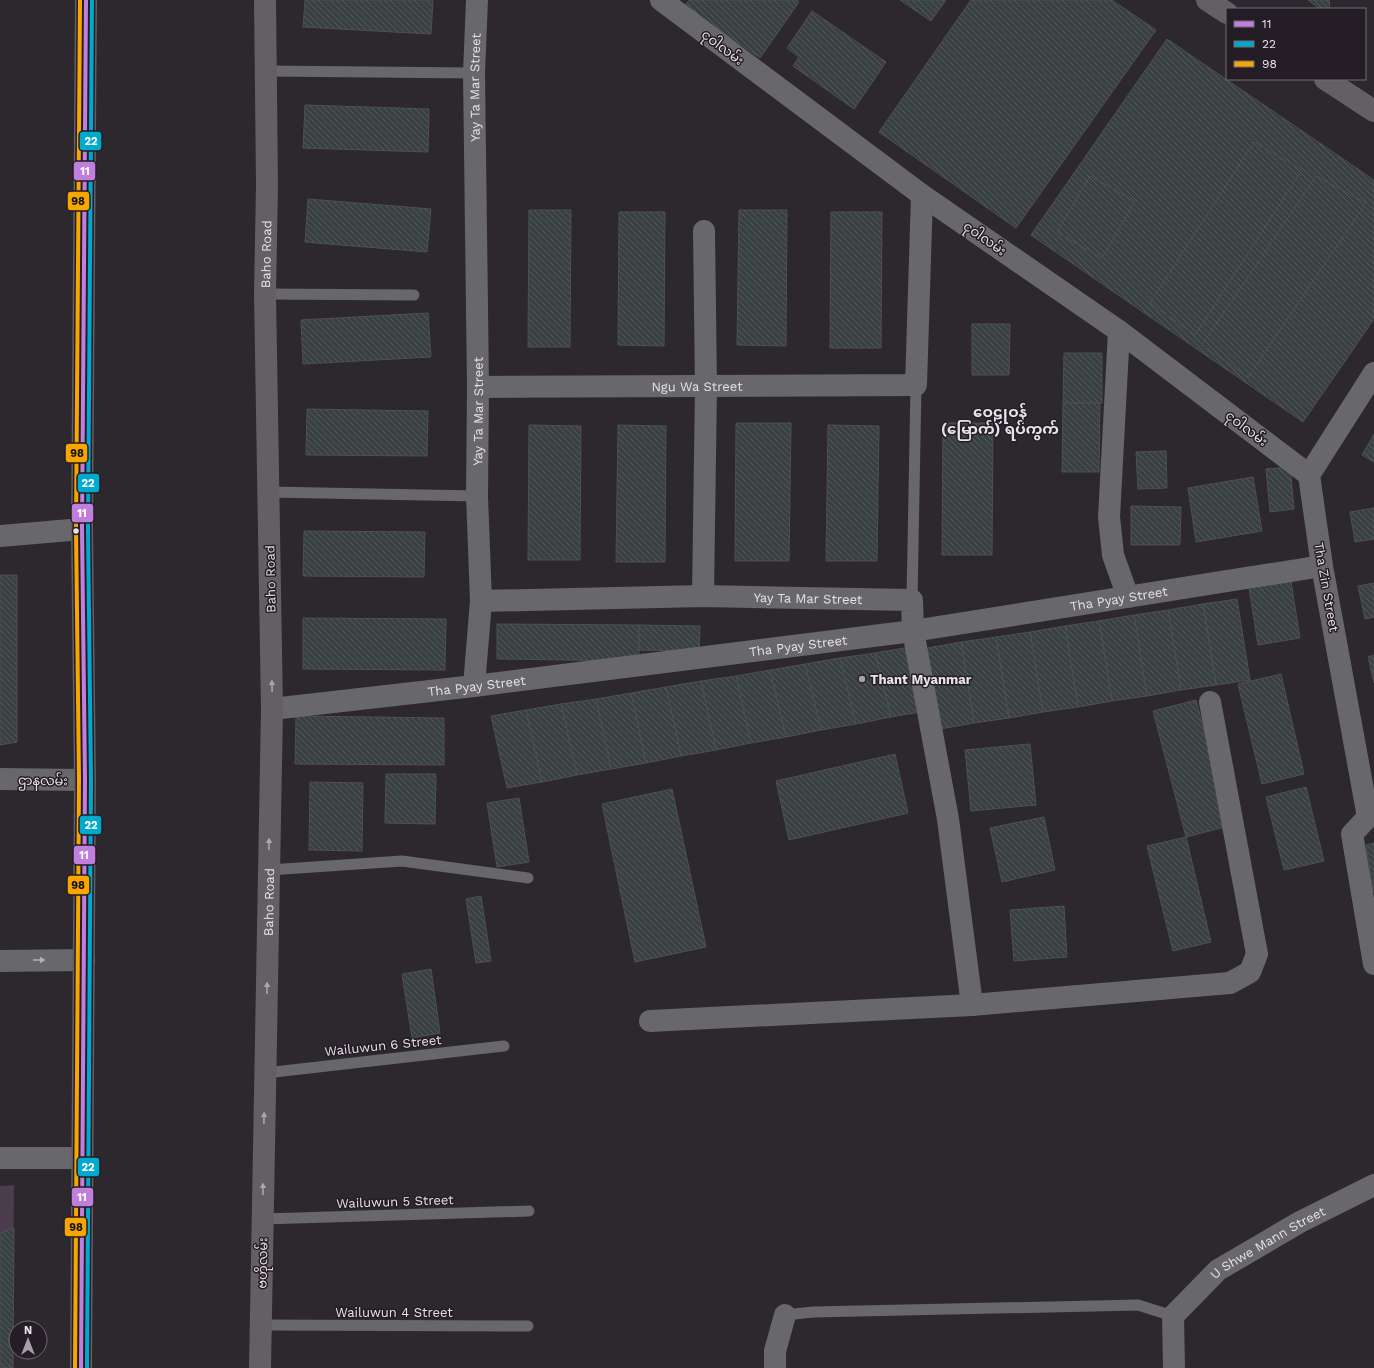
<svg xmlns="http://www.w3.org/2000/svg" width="1374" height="1368" font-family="'Work Sans','Noto Sans Myanmar',sans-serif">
  <defs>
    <pattern id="building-back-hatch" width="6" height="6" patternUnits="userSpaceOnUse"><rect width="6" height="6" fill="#384040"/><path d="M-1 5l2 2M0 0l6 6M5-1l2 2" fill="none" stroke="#555b5c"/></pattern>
  </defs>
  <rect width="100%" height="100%" fill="#2d282e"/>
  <polygon fill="#4b3c4e" points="14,1185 13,1368 0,1368 0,1186"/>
  <g fill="url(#building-back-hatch)" stroke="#4f4f51">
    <polygon points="305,0 433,0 431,34 303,27"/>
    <polygon points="689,0 797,0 799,2 760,58 685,6"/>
    <polygon points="900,0 946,0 931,21"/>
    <polygon points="971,0 1112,0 1156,30 1016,228 879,132"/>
    <polygon points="1308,0 1329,0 1330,9 1320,9"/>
    <polygon points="812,11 886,62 854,109 793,66 799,57 787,48"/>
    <polygon points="1167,39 1374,180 1374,319 1303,422 1031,235"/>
    <polygon points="305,105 429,109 428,152 303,148"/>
    <polygon points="1254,142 1302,170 1195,335 1150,303"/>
    <polygon points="1090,176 1135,201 1102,258 1057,232"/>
    <polygon points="1316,176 1366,203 1248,377 1202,345"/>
    <polygon points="308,199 431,209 427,252 305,242"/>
    <polygon points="529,210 571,210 570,347 528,347"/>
    <polygon points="739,210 787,210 786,346 737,345"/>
    <polygon points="619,212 665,212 664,346 618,345"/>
    <polygon points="831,212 882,212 881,348 830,348"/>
    <polygon points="428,313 431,357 303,364 301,320"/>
    <polygon points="972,324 1010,324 1009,375 972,375"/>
    <polygon points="1064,353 1102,353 1102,403 1063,403"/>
    <polygon points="1063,403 1100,403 1099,472 1062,472"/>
    <polygon points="307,409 428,411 427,456 306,455"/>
    <polygon points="736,423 791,423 789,561 735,561"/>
    <polygon points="943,423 993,423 992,555 942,555"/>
    <polygon points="529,425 581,426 580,560 528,560"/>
    <polygon points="618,425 666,426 665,562 616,562"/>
    <polygon points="828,425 879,426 877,561 826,561"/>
    <polygon points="1374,434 1374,462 1362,455"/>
    <polygon points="1166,451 1167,488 1138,489 1136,452"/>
    <polygon points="1290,467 1294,509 1270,512 1266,469"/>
    <polygon points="1253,477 1262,531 1196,542 1188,488"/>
    <polygon points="1131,506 1181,507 1180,545 1131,545"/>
    <polygon points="1374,508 1374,539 1355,542 1350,512"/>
    <polygon points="304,531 425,532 424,577 303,576"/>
    <polygon points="0,575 17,575 17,742 0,745"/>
    <polygon points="1290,575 1300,638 1258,645 1248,581"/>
    <polygon points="1374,583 1374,617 1365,619 1358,586"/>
    <polygon points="1237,599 1250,680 1216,685 1203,604"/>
    <polygon points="1203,604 1216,685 1181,690 1168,610"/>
    <polygon points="1168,610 1181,690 1147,696 1134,615"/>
    <polygon points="1134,615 1147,696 1112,701 1099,621"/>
    <polygon points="303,618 446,619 445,670 303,669"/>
    <polygon points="1099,621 1112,701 1078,707 1065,626"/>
    <polygon points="497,624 639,625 639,661 497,659"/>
    <polygon points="639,625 700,626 699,651 639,650"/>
    <polygon points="1065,626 1078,707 1043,712 1030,632"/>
    <polygon points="1030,632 1043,712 1009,718 996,637"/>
    <polygon points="996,637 1009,718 974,723 961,642"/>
    <polygon points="961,642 974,723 940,729 927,648"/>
    <polygon points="910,647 926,711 891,717 875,653"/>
    <polygon points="875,653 891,717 856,724 840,658"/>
    <polygon points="1374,655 1374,683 1368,657"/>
    <polygon points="840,658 856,724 821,730 805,664"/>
    <polygon points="805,664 821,730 786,737 770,670"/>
    <polygon points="770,670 786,737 751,743 736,676"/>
    <polygon points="1281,674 1304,774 1262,784 1238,684"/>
    <polygon points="736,676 751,743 716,750 701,681"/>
    <polygon points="701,681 716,750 681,756 666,687"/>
    <polygon points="666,687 681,756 646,763 631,693"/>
    <polygon points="631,693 646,763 611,769 596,699"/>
    <polygon points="596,699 611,769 577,775 561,704"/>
    <polygon points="1196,700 1229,826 1186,837 1153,711"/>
    <polygon points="561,704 577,775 542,782 526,710"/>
    <polygon points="526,710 542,782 507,788 491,716"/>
    <polygon points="296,716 444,718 444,765 295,764"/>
    <polygon points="1030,744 1036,805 971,811 965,750"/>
    <polygon points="895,754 908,813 789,840 776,781"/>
    <polygon points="386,774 436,774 435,824 385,823"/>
    <polygon points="310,782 363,783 362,851 309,850"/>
    <polygon points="1306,787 1324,861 1284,870 1266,797"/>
    <polygon points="672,789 706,947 635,962 602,804"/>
    <polygon points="519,798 529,862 497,867 487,803"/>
    <polygon points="1044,817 1055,870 1002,882 990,828"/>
    <polygon points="1186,837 1211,942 1173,951 1147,846"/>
    <polygon points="1374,843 1374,892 1373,892 1366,845"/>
    <polygon points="481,896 491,961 476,963 466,899"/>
    <polygon points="1064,906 1067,957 1014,961 1010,910"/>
    <polygon points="431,969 440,1033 412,1038 402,974"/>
    <polygon points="14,1228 13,1368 0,1368 0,1233"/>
  </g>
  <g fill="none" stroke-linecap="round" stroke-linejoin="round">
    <g stroke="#686769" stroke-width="11">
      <polyline points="266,71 474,73"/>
      <polyline points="265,294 414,295"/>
      <polyline points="269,492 477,496"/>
      <polyline points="912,600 916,385"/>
      <polyline points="269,870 402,861 528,878"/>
      <polyline points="265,1073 504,1046"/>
      <polyline points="263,1219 529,1211"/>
      <polyline points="785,1315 813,1312 1138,1305 1173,1316"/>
      <polyline points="260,1325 528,1326"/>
    </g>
    <g stroke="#686769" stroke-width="22">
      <polyline points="661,0 922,195 1119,331 1309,475"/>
      <polyline points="1119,331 1109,517 1113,555 1128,597"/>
      <path id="s1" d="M 478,387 L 916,385 L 922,195"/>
      <polyline points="0,536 82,529"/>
      <polyline points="703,596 706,387 704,231"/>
      <path id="s2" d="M 481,601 L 703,596 L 912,600 L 913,631 L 948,819 L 972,1005"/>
      <path id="s3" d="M 474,686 L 481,601 L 477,496 L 478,387 L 474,73 L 477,0"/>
      <path id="s4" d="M 272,709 L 474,686 L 913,631 L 1322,566"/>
      <polyline points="0,779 85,780"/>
      <polyline points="1368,817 1322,566 1309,475 1374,373"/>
      <polyline points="1368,817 1352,834 1374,964"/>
      <polyline points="0,961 84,960"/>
      <polyline points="650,1021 972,1005 1230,983 1250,972 1257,954 1210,702"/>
      <polyline points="0,1158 82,1158"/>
      <polyline points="775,1368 775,1351 785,1315"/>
      <path id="s5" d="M 1174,1368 L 1173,1316 L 1218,1270 L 1300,1222 L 1374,1185"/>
    </g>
    <g stroke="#635f64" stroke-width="22">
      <polyline points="1207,0 1227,13"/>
      <polyline points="1325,79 1374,111"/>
      <polyline points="81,1368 85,780 82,529 86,0"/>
      <path id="s6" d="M 260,1368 L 272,709 L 265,294 L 267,185 L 265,0"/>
    </g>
    <defs>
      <polyline id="bus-1" points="81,1368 85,780 82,529 86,0"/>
      <polyline id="bus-2" points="87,1368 91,780 88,529 92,0"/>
      <polyline id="bus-3" points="75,1368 79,780 76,529 80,0"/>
    </defs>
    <use href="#bus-1" stroke="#251d26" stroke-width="7"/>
    <use href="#bus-2" stroke="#251d26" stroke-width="7"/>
    <use href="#bus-3" stroke="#251d26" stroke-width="7"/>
    <use href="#bus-1" stroke="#c07fdc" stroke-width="4"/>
    <use href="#bus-2" stroke="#00a9ce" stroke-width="4"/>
    <use href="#bus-3" stroke="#f7a600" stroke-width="4"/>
  </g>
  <defs><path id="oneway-solid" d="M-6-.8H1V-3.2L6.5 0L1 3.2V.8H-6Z"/></defs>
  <g fill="#aca6ad">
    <use href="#oneway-solid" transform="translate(272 686) rotate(-91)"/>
    <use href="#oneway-solid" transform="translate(269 844) rotate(-89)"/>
    <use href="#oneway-solid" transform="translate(267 988) rotate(-89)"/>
    <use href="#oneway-solid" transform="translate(264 1118) rotate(-89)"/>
    <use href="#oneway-solid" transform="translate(263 1189) rotate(-90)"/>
  </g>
  <use fill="#b4b0b5" href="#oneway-solid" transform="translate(39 960)"/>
  <circle fill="#e7e1e8" stroke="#251d26" stroke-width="1.5" cx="76" cy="531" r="3.5"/>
  <circle fill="#a6a0a7" stroke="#251d26" stroke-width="1.5" cx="862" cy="679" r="4"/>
  <g text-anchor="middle" stroke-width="3" stroke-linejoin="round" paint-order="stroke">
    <g font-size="13" fill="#e7e1e8" stroke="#251d26">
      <text transform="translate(723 47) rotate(37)" y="5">ငုဝါလမ်း</text>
      <text dy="5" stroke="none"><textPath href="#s3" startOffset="599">Yay Ta Mar Street</textPath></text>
      <text transform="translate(985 238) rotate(35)" y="5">ငုဝါလမ်း</text>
      <text dy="5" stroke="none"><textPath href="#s6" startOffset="1114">Baho Road</textPath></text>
      <text dy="5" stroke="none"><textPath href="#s1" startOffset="219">Ngu Wa Street</textPath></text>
      <text dy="5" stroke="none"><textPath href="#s3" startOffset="275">Yay Ta Mar Street</textPath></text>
      <text transform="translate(1247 428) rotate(37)" y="5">ငုဝါလမ်း</text>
      <text transform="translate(270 579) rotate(-91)" y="5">Baho Road</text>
      <text transform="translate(1327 587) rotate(80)" y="5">Tha Zin Street</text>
      <text dy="5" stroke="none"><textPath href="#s2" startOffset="327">Yay Ta Mar Street</textPath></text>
      <text dy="5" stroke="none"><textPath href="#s4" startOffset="854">Tha Pyay Street</textPath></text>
      <text dy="5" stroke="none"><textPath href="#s4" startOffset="530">Tha Pyay Street</textPath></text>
      <text dy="5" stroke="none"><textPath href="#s4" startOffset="206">Tha Pyay Street</textPath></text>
      <text transform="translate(43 780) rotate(1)" y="5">ဌာနလမ်း</text>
      <text dy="5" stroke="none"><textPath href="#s6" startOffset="466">Baho Road</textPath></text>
      <text transform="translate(383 1045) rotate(-6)" y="5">Wailuwun 6 Street</text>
      <text transform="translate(395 1201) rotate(-2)" y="5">Wailuwun 5 Street</text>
      <text dy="5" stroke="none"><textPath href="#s5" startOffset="173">U Shwe Mann Street</textPath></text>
      <text transform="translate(262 1263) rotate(-89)" y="5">ဗဟိုလမ်း</text>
      <text x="394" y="1317">Wailuwun 4 Street</text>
    </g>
    <g font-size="13" font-weight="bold" fill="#e7e1e8" stroke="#251d26" text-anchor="start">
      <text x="870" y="684">Thant Myanmar</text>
    </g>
    <g font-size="15" font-weight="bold" fill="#e7e1e8" stroke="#251d26">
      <text x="1000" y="417">ဝေဠုဝန်<tspan x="1000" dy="17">(မြောက်) ရပ်ကွက်</tspan></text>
    </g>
  </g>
  <g stroke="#251d26" stroke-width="1.5">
    <rect x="79" y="131" width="23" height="20" rx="4" fill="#00a9ce"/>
    <rect x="73" y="161" width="23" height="20" rx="4" fill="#c07fdc"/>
    <rect x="67" y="191" width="23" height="20" rx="4" fill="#f7a600"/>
    <rect x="65" y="443" width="23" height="20" rx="4" fill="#f7a600"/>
    <rect x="77" y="473" width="23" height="20" rx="4" fill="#00a9ce"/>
    <rect x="71" y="503" width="23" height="20" rx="4" fill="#c07fdc"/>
    <rect x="79" y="815" width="23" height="20" rx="4" fill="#00a9ce"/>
    <rect x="73" y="845" width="23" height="20" rx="4" fill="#c07fdc"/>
    <rect x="67" y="875" width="23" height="20" rx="4" fill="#f7a600"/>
    <rect x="77" y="1157" width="23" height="20" rx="4" fill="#00a9ce"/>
    <rect x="71" y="1187" width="23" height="20" rx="4" fill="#c07fdc"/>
    <rect x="64" y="1217" width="23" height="20" rx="4" fill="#f7a600"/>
  </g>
  <g font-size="11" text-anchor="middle" font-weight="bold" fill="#fff">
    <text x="91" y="145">22</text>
    <text x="85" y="175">11</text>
    <text x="88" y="487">22</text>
    <text x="82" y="517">11</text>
    <text x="91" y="829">22</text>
    <text x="84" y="859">11</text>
    <text x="88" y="1171">22</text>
    <text x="82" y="1201">11</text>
  </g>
  <g font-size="11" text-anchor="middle" font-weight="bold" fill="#111">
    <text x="78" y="205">98</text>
    <text x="77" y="457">98</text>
    <text x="78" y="889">98</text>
    <text x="76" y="1231">98</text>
  </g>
  <rect x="1226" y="8" width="140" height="72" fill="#251d26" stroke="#736b74"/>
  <rect x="1234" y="21" width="20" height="6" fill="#c07fdc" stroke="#736b74"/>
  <text x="1262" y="28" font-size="12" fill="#e7e1e8">11</text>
  <rect x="1234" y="41" width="20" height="6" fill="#00a9ce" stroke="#736b74"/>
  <text x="1262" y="48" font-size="12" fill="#e7e1e8">22</text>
  <rect x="1234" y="61" width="20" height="6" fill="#f7a600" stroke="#736b74"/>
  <text x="1262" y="68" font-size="12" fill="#e7e1e8">98</text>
  <g transform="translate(28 1340)"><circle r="19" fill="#251d26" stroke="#736b74"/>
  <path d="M0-3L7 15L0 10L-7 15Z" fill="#a6a0a7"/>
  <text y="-6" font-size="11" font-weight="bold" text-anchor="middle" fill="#e7e1e8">N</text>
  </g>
</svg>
